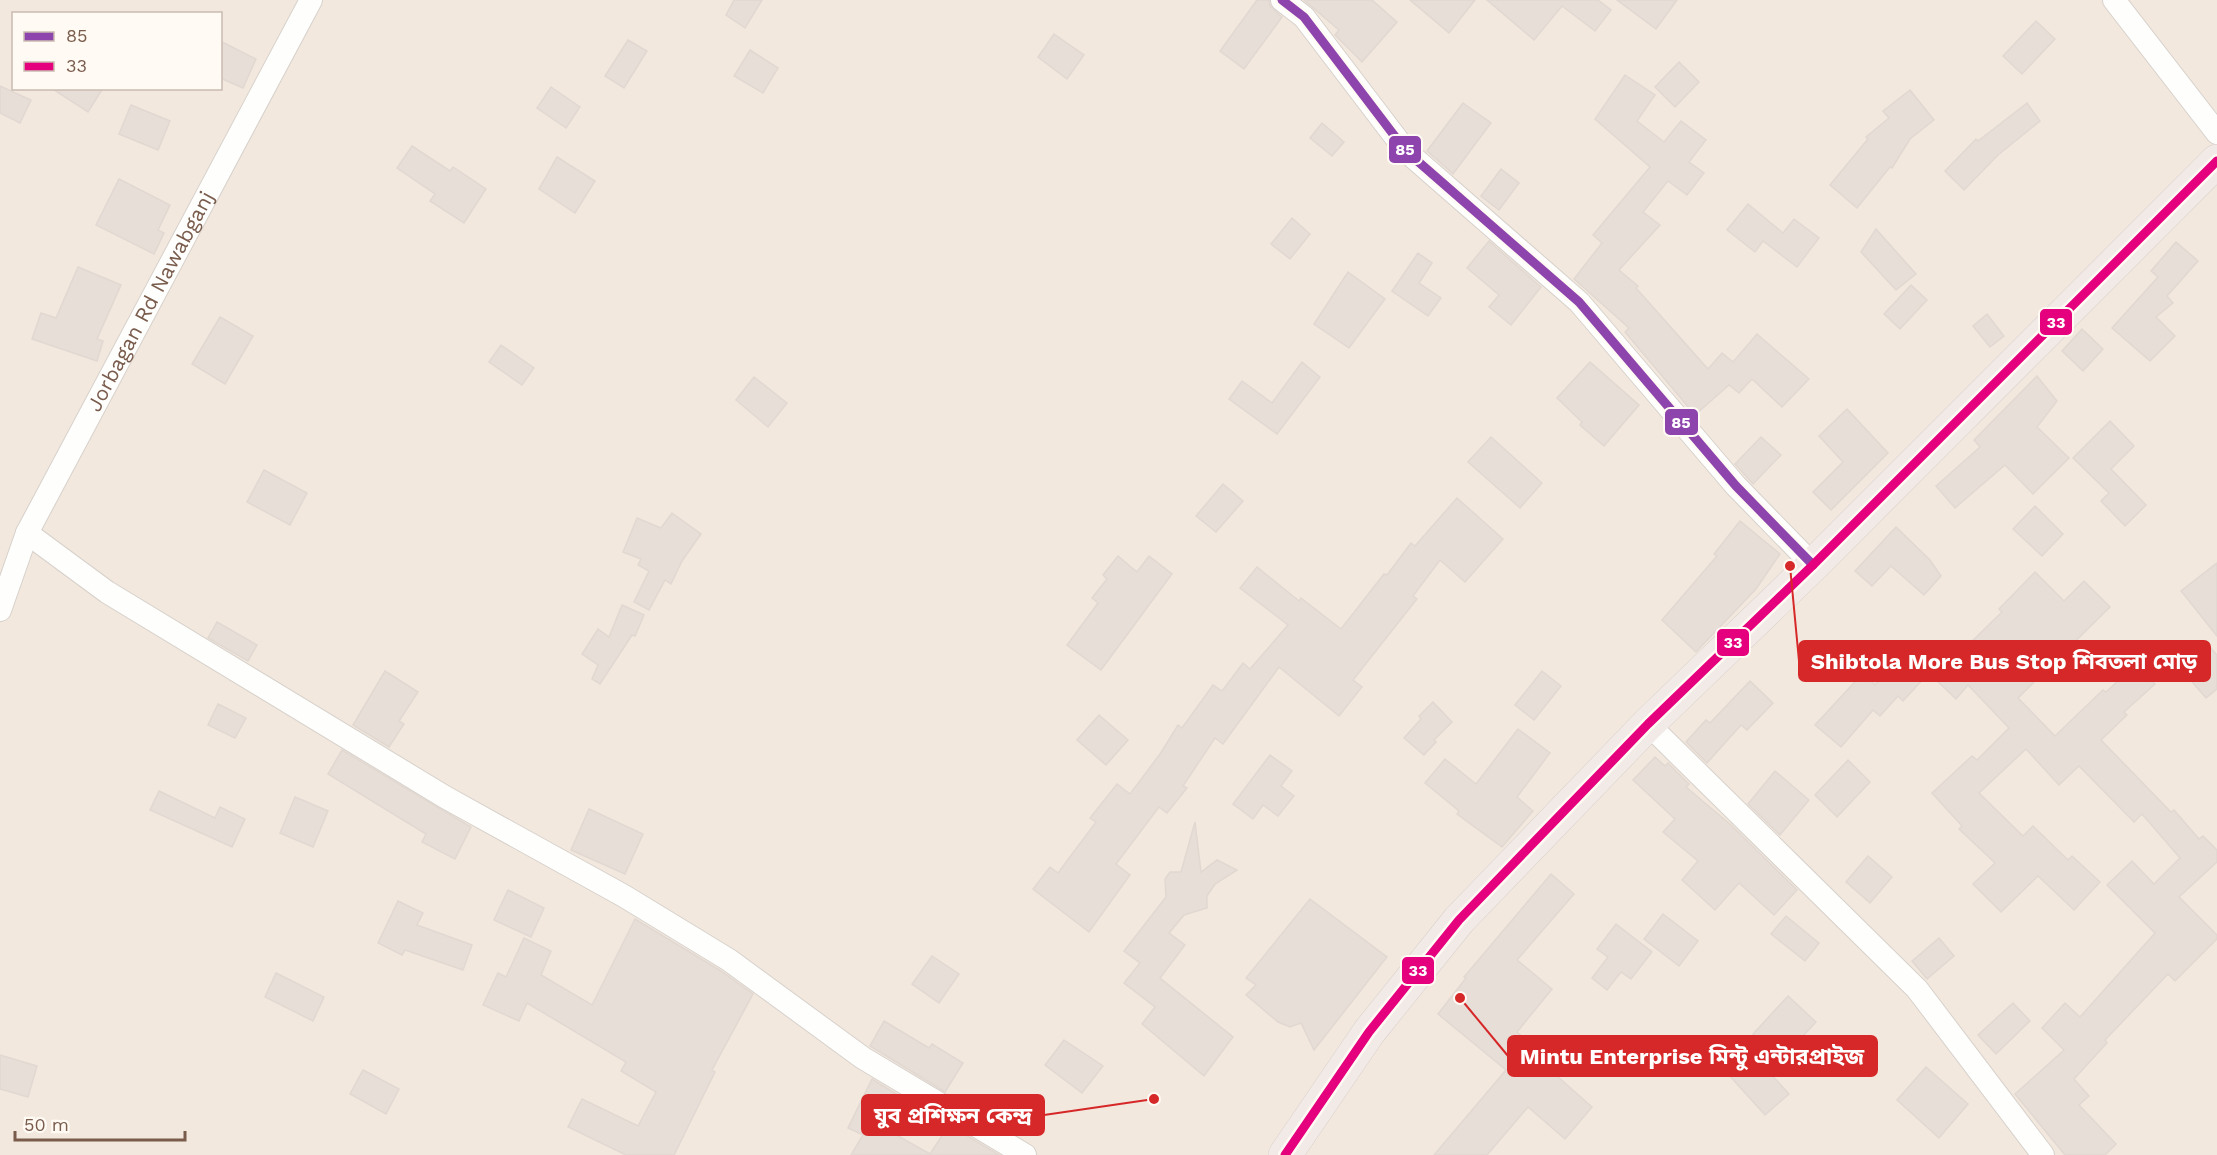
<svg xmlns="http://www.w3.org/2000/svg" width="2217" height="1155" font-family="'Work Sans','Noto Sans Bengali',sans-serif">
  <rect width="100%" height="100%" fill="#f9f5f0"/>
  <path fill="#f2e8de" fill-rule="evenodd" d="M 0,0 L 2217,0 L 2217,1155 L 0,1155 ZM 14,14 L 220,14 L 220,88 L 14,88 Z"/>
  <g fill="#e6ded7" stroke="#e2d8d2" stroke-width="1.5">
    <polygon points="734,0 762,0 745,28 726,15"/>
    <polygon points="1257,0 1269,0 1270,6 1282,17 1244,69 1220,51"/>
    <polygon points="1304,0 1372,0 1397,22 1362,62 1335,35 1339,30"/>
    <polygon points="1410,0 1475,0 1449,33"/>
    <polygon points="1487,0 1598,0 1611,10 1595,31 1562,6 1534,40"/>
    <polygon points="1617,0 1677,0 1656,29"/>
    <polygon points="2036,21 2055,39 2022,74 2003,56"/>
    <polygon points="1054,34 1084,55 1067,79 1038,57"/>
    <polygon points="628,40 647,51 624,88 605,76"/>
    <polygon points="220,41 256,59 243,88 220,78"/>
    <polygon points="750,50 778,68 763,93 734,76"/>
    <polygon points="1679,62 1699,82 1675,107 1655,87"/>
    <polygon points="1625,75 1655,95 1637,121 1664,142 1681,121 1706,140 1689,162 1704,173 1687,195 1668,181 1643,212 1660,225 1619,270 1638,286 1636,288 1708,369 1722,353 1733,362 1757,334 1809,379 1782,407 1752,379 1739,393 1729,385 1695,415 1625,332 1629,328 1574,279 1602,243 1593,235 1650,167 1595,119"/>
    <polygon points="0,86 31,100 20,123 0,113"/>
    <polygon points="551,87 580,107 566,128 537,108"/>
    <polygon points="51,88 103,88 88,112"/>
    <polygon points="1910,90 1934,120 1910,139 1892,168 1890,167 1857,208 1830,185 1868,139 1866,137 1889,118 1883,111"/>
    <polygon points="1463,103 1491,123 1453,174 1427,151"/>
    <polygon points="2027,103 2040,121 1998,155 1964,190 1945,171 1976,139 1978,141"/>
    <polygon points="131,105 170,121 158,150 119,134"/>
    <polygon points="1322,123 1344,142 1332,156 1310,138"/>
    <polygon points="412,146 450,171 453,167 486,189 464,223 430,201 435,194 397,168"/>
    <polygon points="557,157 595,181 575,213 539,189"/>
    <polygon points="1501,169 1519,183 1499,210 1481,196"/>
    <polygon points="119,179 170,205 158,230 164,233 154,254 96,225"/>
    <polygon points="1748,204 1783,233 1794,219 1819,238 1797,267 1763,241 1755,252 1727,230"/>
    <polygon points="1292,218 1310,234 1290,259 1271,244"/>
    <polygon points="1876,229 1916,274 1896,290 1861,252"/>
    <polygon points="1489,241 1541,287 1511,325 1489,307 1499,295 1467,268"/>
    <polygon points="2176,242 2198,261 2167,296 2173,303 2156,317 2175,336 2150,361 2112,328 2158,277 2151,271"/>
    <polygon points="1418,253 1432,263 1419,283 1441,298 1428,316 1392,291"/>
    <polygon points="78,267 121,285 97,339 103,341 97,361 32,339 41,313 56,318"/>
    <polygon points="1348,272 1385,299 1349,348 1314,324"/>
    <polygon points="1911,285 1927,300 1900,329 1884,314"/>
    <polygon points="1987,314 2004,336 1990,347 1973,326"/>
    <polygon points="220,317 253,336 225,384 192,364"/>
    <polygon points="2082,329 2103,349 2083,371 2062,351"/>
    <polygon points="501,345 534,368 522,385 489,362"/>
    <polygon points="1302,362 1320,377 1277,434 1229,399 1242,381 1272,403"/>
    <polygon points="1590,362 1639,405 1604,446 1580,425 1582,422 1557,398"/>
    <polygon points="2037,376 2057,401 2037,427 2069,458 2033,494 2005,465 1955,508 1936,486 1980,447 1974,440"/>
    <polygon points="754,377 787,403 768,427 736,400"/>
    <polygon points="1847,409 1888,453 1831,510 1813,492 1843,462 1819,436"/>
    <polygon points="2110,421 2134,446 2111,469 2146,505 2125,526 2101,501 2109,493 2073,458"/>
    <polygon points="1491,437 1542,483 1520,508 1468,462"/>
    <polygon points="1761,437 1781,455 1753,484 1735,464"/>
    <polygon points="264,470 307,493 290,525 247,502"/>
    <polygon points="1223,484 1243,501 1216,532 1196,516"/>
    <polygon points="1457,498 1503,539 1465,582 1440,560 1413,596 1417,599 1353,680 1362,687 1339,716 1279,667 1223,744 1215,738 1183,786 1187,788 1167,813 1159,807 1116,864 1130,875 1089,932 1033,889 1050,867 1058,873 1096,822 1090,818 1117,784 1130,794 1160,754 1178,725 1182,728 1213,685 1222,691 1243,663 1250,669 1288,625 1240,588 1257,567 1299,601 1301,598 1341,629 1384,574 1387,575 1411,543 1415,546"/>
    <polygon points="2035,506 2063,534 2042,556 2013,529"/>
    <polygon points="672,513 701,534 682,561 671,584 665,580 649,610 634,602 649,571 638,565 641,559 623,552 637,518 661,528"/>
    <polygon points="1740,521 1780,554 1756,589 1696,652 1662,620 1717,556 1714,554"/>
    <polygon points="1896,527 1930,560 1941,576 1924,595 1891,566 1872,586 1855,571"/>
    <polygon points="1118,556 1137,572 1149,556 1172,574 1101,670 1067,645 1098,603 1092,598 1107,579 1103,575"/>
    <polygon points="2217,563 2217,636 2181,591"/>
    <polygon points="2035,572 2064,601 2084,581 2110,607 2018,698 2055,736 2103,690 2106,692 2136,664 2155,684 2124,712 2127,715 2101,740 2171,812 2174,810 2199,839 2203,836 2217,850 2217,862 2179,897 2217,935 2217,939 2175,981 2168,974 2105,1040 2107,1043 2074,1079 2089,1096 2079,1105 2116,1144 2105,1155 2065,1155 2015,1094 2064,1050 2042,1028 2065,1003 2080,1017 2155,933 2107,885 2132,861 2154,884 2180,858 2142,814 2134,822 2079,766 2059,785 2026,749 1979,793 2023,836 2033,826 2068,860 2072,856 2100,882 2074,910 2038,876 2001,912 1973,884 1995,863 1959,829 1962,826 1932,793 1972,756 1977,760 2009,728 1968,685 1956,699 1934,678 2002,612 1999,609"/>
    <polygon points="622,605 644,615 635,636 632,635 600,684 592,679 598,665 582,654 598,629 609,637"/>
    <polygon points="217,622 257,645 248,661 208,638"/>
    <polygon points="2208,645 2217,655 2217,689 2206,698 2181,669"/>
    <polygon points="1900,655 1925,677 1903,701 1898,696 1880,716 1873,710 1841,747 1815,725 1863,673 1875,685"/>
    <polygon points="385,671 418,692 399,721 404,724 389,747 353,725"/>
    <polygon points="1542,671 1561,686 1534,720 1515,705"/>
    <polygon points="1750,681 1773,703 1747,730 1741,725 1707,763 1686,742 1706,720 1710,723"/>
    <polygon points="1433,702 1452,722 1434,740 1436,742 1424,755 1404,738 1421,719 1419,716"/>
    <polygon points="218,704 246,718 235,738 208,725"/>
    <polygon points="1099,715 1128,740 1106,765 1077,740"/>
    <polygon points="1518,729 1550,753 1517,797 1533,811 1502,847 1457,814 1459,811 1425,783 1445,759 1476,784"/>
    <polygon points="342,750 471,827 455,859 422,842 426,834 328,774"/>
    <polygon points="1270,755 1292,771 1281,786 1294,796 1278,816 1263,805 1253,819 1233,804"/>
    <polygon points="1655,757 1665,766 1668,763 1689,784 1686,787 1731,825 1797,890 1774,915 1739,883 1715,910 1682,880 1698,861 1663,832 1675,819 1633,780"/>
    <polygon points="1848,760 1870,782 1837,817 1815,795"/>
    <polygon points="1775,771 1809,800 1780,835 1748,804"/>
    <polygon points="159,791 215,818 220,807 245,819 232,847 150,810"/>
    <polygon points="295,797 328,811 313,847 280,833"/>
    <polygon points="589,809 643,834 625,874 571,850"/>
    <polygon points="1195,822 1201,872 1217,860 1237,870 1215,884 1207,896 1207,908 1184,915 1169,933 1185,945 1160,978 1233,1037 1204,1076 1142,1024 1155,1007 1124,983 1140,963 1124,951 1166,897 1165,879 1170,872 1181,872"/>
    <polygon points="1868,856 1892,877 1870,903 1846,882"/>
    <polygon points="1551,874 1574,894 1517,960 1552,989 1517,1032 1561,1071 1557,1076 1592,1107 1565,1139 1528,1107 1487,1155 1434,1155 1506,1070 1438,1014 1466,978 1464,977"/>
    <polygon points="508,890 544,908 531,937 494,920"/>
    <polygon points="1310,899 1387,957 1314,1050 1301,1023 1290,1027 1278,1022 1246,995 1256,985 1246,978"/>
    <polygon points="398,901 423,913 417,925 472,945 463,970 405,950 402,955 378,943"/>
    <polygon points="1663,914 1698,941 1679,966 1644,939"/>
    <polygon points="1786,916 1819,943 1805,961 1771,934"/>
    <polygon points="635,919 721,971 753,994 712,1070 715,1072 674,1155 626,1155 568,1127 582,1099 638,1126 656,1092 621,1071 626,1062 527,1003 519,1021 483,1005 498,973 506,977 524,938 551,951 541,975 592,1005"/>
    <polygon points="1616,924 1652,952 1631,979 1621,972 1607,990 1592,978 1608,957 1597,949"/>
    <polygon points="1939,938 1954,956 1927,979 1912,961"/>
    <polygon points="932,956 959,974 939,1003 912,984"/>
    <polygon points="276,973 324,997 313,1021 265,997"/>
    <polygon points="1788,996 1816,1022 1769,1072 1789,1094 1765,1115 1728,1074 1762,1043 1753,1034"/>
    <polygon points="2013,1003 2030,1021 1996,1054 1978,1035"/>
    <polygon points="884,1021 929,1048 932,1044 963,1063 945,1092 870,1046"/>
    <polygon points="1064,1040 1103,1066 1082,1093 1045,1065"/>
    <polygon points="0,1055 37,1066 28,1097 0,1089"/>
    <polygon points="1926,1067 1968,1104 1939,1138 1897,1100"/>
    <polygon points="363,1070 399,1089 386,1114 350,1094"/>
    <polygon points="872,1079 898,1095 882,1127 930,1154 949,1125 999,1155 851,1155 863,1135 848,1128"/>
  </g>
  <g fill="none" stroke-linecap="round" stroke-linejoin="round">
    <defs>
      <g id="street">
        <polyline points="1282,0 1304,17 1406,151 1579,302 1736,486 1813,565"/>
        <polyline points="2114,0 2217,133"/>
        <polyline points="27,533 107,592 445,797 624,896 729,960 863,1058 1025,1155"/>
        <path id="s1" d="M 0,610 L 27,533 L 311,0"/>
        <polyline points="1648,724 1917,989 2043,1155"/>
      </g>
      <polyline id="highway" points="1285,1155 1369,1032 1459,920 1648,724 1813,565 2217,161"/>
    </defs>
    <use href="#street" stroke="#d7d1cb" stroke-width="24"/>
    <use href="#highway" stroke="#dad1cc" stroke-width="34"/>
    <use href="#street" stroke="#fefefd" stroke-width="22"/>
    <use href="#highway" stroke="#f2eae7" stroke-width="33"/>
    <defs>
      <polyline id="bus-1" points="1282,0 1304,17 1406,151 1579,302 1736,486 1813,565"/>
      <polyline id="bus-2" points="1285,1155 1369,1032 1459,920 1648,724 1813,565 2217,161"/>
    </defs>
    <use href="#bus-1" stroke="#fffaf3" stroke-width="14"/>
    <use href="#bus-2" stroke="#fffaf3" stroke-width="14"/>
    <use href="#bus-1" stroke="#8e44ad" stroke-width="9"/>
    <use href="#bus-2" stroke="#e5007d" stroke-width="9"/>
  </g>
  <g text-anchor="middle" stroke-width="6" stroke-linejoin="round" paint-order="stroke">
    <g font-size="21" fill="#7a5c4d" stroke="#fffaf3">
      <text dy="7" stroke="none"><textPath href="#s1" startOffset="344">Jorbagan Rd Nawabganj</textPath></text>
    </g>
  </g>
  <path fill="none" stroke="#d62828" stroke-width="2" d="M1790 566L1799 661M1460 998L1508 1056M1154 1099L1044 1115"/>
  <g fill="#d62828" stroke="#fffaf3" stroke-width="2">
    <circle cx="1790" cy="566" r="6"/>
    <circle cx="1460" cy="998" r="6"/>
    <circle cx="1154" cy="1099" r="6"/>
  </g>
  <g fill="#d62828" stroke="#d62828" stroke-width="2">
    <rect x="1799" y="641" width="411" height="40" rx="6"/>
    <rect x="1508" y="1036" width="369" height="40" rx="6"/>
    <rect x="862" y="1095" width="182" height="40" rx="6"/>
  </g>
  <g font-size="22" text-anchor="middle" font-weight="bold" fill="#fff">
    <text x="2004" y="669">Shibtola More Bus Stop শিবতলা মোড়</text>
    <text x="1692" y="1064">Mintu Enterprise মিন্টু এন্টারপ্রাইজ</text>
    <text x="953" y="1123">যুব প্রশিক্ষন কেন্দ্র</text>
  </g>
  <g stroke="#fffaf3" stroke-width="2">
    <rect x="1388" y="135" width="34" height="29" rx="6" fill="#8e44ad"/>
    <rect x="2039" y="308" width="34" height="28" rx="6" fill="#e5007d"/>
    <rect x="1664" y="408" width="35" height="28" rx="6" fill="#8e44ad"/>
    <rect x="1716" y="628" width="34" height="29" rx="6" fill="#e5007d"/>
    <rect x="1401" y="956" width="34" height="29" rx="6" fill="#e5007d"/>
  </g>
  <g font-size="16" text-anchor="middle" font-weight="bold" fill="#fff">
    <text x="1405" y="155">85</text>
    <text x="2056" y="328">33</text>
    <text x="1681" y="428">85</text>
    <text x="1733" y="648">33</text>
    <text x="1418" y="976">33</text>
  </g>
  <rect x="12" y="12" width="210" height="78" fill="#fffaf3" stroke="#cabbb1" stroke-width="1.5"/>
  <rect x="24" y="32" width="30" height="9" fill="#8e44ad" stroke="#cabbb1" stroke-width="1.5"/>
  <text x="66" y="42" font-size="18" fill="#7a5c4d">85</text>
  <rect x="24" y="62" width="30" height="9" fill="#e5007d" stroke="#cabbb1" stroke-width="1.5"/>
  <text x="66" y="72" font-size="18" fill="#7a5c4d">33</text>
  <path d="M15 1131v9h170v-9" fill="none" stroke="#7a5c4d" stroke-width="3"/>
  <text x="24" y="1131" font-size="18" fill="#7a5c4d" stroke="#fffaf3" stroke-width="4.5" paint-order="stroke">50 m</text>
</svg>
